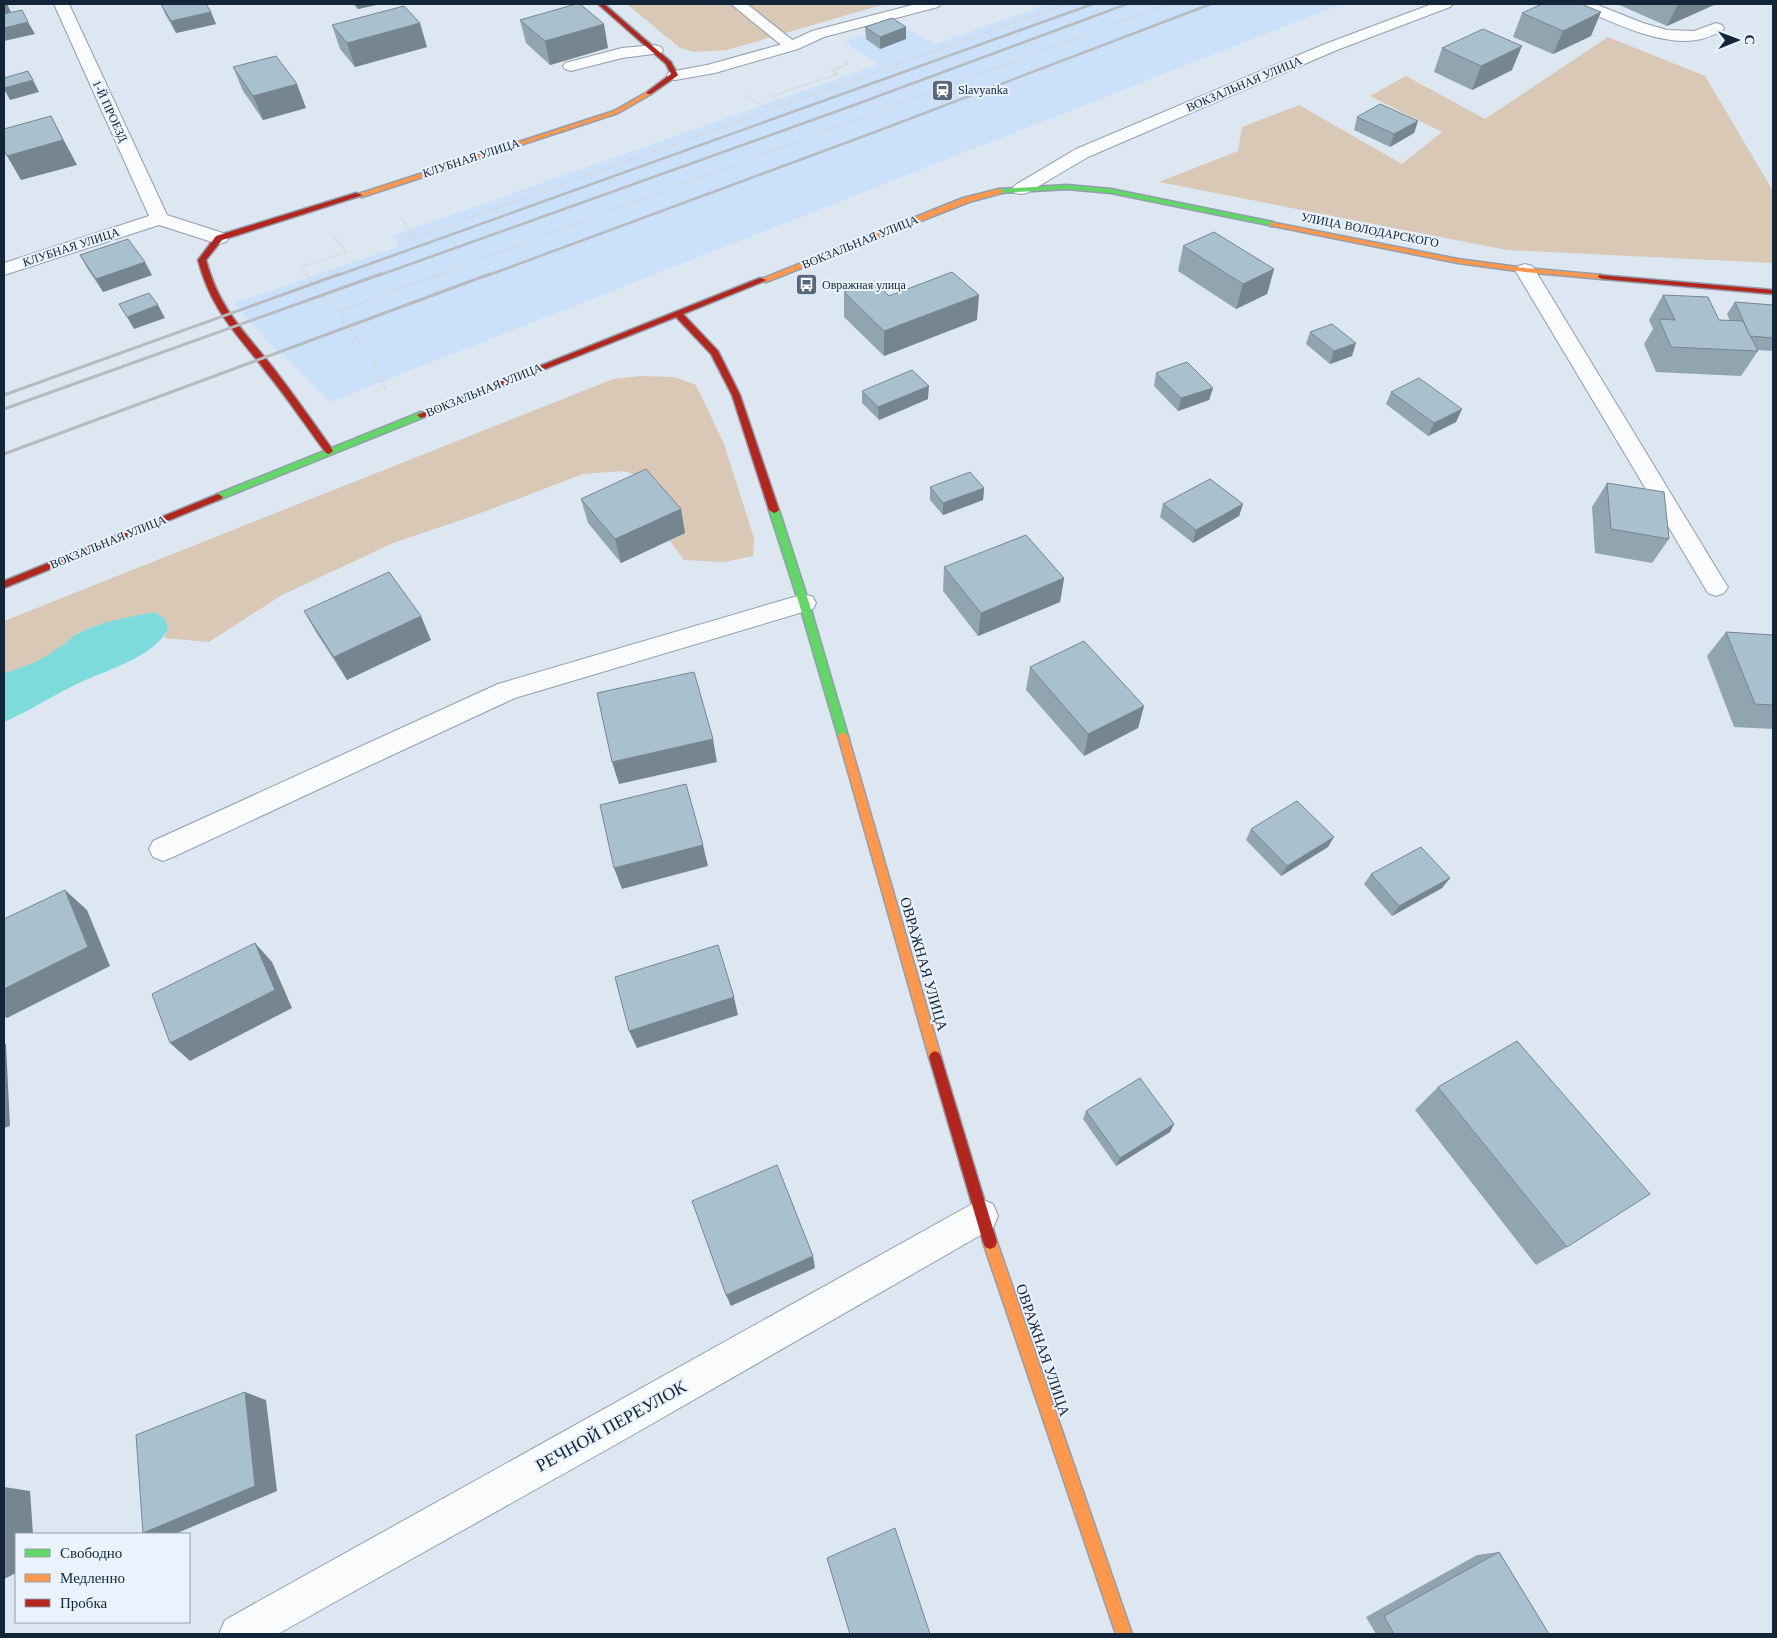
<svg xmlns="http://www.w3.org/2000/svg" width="1777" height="1638" font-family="Georgia,serif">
  <rect width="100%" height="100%" fill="#dde7f2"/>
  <polygon fill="#cbe0f9" points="1050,4 1341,4 330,402 280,352 272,347 234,303 400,246 392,236 880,64 844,42 898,24 935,44"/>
  <g fill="#d8c8b5">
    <polygon points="627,4 885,4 727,50 695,52 680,48"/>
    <polygon points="1608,37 1705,76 1773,191 1773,263 1507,250 1159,182 1238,151 1242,127 1299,105 1402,164 1442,132 1370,96 1406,76 1485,119"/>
    <path d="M 641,376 L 675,377 L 696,385 L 724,444 L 754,538 L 753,556 L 724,562 L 684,560 L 666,535 L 664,506 L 658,481 L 623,471 L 583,474 L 473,516 L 393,543 L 282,595 L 209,642 L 164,638 L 168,629 L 154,612 C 131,617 95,623 75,635 C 70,638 66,644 60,648 C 43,659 24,668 4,673 L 4,621 L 613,379 Z"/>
  </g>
  <path fill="#7edbdc" d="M 154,612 L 165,619 L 168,629 C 153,659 101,671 73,686 C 49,698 27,712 4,722 L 4,673 C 24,668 43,659 60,647 C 66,644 70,638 75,635 C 98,622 128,617 154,612 Z"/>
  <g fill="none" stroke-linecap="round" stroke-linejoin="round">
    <defs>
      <g id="lane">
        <polygon points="731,4 747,4 800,46 798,49 786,49"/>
        <path d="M 1574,4 L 1595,4 L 1643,23 L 1667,30 L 1694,31 L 1716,23 L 1722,25 L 1724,28 L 1722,31 C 1713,35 1705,39 1696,40 C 1659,46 1610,21 1577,7 Z"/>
        <polygon points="655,45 661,47 663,50 661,53 622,58 571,71 565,69 563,66 565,63 622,48"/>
        <polygon points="1525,264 1532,266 1535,270 1724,581 1728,587 1724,593 1716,596 1708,593 1515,270 1518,266"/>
        <polygon points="804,594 813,597 816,603 813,609 515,698 173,857 163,861 153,857 149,849 153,841 498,684"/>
      </g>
      <g id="street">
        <polygon points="54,4 69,4 167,215 226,234 228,238 226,242 219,244 212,242 159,225 4,275 4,263 149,216"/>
        <polygon points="916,4 941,4 938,7 824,37 798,49 715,73 675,80 669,78 667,75 669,72 707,65 786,43 812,31"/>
        <polygon points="1432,4 1453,4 1450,7 1337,50 1088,157 1027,193 1021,194 1015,193 1012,189 1015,185 1076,149 1325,44"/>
        <polygon points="981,1199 993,1204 998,1216 993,1228 622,1441 278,1634 219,1634 225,1620"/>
      </g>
      <g id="fast">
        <polygon points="1067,185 1111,189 1273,222 1277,224 1273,226 1111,193 1067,189 999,193 995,191 999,189"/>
        <polygon points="421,412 425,415 424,417 221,499 218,500 213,497 215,495"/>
        <polygon points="774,507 779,510 809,603 848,736 843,740 838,736 799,603 769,510"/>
      </g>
      <g id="slow">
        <polygon points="649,91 651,92 651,94 618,113 362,197 355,195 614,111"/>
        <polygon points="999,189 1003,191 1002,193 969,202 766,282 759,280 963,198"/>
        <polygon points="1270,222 1458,259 1525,268 1602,275 1606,277 1602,279 1525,272 1458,263 1273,226 1270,226"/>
        <polygon points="843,732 848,736 941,1057 939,1061 935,1063 931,1061 929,1057 838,736"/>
        <polygon points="990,1235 995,1237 997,1242 1132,1634 1116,1634 983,1242 985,1237"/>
      </g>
      <g id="jam">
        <polygon points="598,4 604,4 671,62 678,75 677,76 651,94 647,94 647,92 671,74 666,64"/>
        <path d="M 356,193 L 363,195 L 222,240 L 206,260 C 220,311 243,329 274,369 C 294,395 313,422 332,449 L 333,451 L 329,454 L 326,453 C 306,426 288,399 267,373 C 236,332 212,312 198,260 L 216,236 Z"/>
        <polygon points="1599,275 1773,290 1773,294 1602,279 1598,277"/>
        <polygon points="760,278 767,280 683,314 718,351 740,395 779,510 777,512 774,513 769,510 732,395 711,354 676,317 424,417 421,418 417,415"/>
        <polygon points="218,494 223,497 221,499 4,588 4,581"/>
        <polygon points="935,1051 939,1053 941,1057 997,1242 995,1247 990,1249 985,1247 983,1242 929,1057 931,1053"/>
      </g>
    </defs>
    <use href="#lane" stroke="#929eac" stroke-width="2"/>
    <use href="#street" stroke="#929eac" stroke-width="2"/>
    <use href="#fast" stroke="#929eac" stroke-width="3"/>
    <use href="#slow" stroke="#929eac" stroke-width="3"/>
    <use href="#jam" stroke="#929eac" stroke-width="3"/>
    <g stroke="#d2d6da" stroke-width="2" stroke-dasharray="1 1" stroke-linecap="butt">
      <polyline points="832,70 848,64 845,62"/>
      <polyline points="744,95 769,109"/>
      <polyline points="783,104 772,96 838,74 831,70"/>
      <polyline points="401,218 411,230 407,240 1066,4"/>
      <polyline points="307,276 301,267 346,252 334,237"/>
      <polyline points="435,276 1168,4"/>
    </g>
    <g stroke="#d2d6da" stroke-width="2.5" stroke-dasharray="2 2" stroke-linecap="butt">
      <polyline points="306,274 320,295 340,311 348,327 376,365 386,390"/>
      <polyline points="340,311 439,274"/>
    </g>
    <use href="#lane" fill="#fafbfd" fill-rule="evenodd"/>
    <use href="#street" fill="#fafbfd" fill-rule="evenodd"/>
    <use href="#fast" fill="#63d668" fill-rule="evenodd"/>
    <use href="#slow" fill="#ff974d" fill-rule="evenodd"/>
    <use href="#jam" fill="#b3261e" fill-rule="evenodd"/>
    <g stroke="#b7babe" stroke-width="2.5">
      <polyline points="336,276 1093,4"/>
      <polyline points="377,276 846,108 1127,4"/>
      <polyline points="486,276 875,132 1211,4"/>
    </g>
    <g stroke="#b7babe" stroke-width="3">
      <polyline points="4,395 340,274"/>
      <polyline points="4,409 381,274"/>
      <polyline points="4,454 490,274"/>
    </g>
  </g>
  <g fill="#91a5b1">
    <polygon points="161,4 216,24 176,33 165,14"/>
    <polygon points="353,4 380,4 358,9"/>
    <polygon points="1617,4 1716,4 1667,26"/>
    <polygon points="1522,13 1591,36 1553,54 1513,37"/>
    <polygon points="520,20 608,48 550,65 526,43"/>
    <polygon points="332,25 427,47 355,67 340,49"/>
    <polygon points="865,27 906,27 906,39 880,49 866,39"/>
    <polygon points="1442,48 1512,70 1472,90 1434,72"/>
    <polygon points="233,67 306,108 263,120 243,91"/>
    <polygon points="1357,117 1418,121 1414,133 1390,147 1354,130"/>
    <polygon points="1183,246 1274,269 1267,294 1236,309 1178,271"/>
    <polygon points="80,255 152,275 103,292 87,268"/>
    <polygon points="844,292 889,296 977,320 884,356 844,317"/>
    <polygon points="1663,295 1719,320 1730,321 1727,314 1735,302 1773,305 1773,351 1757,350 1758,351 1741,376 1656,372 1644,344 1653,329 1649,320"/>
    <polygon points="1310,332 1352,356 1330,364 1306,344"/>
    <polygon points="1156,373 1213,388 1209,400 1178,411 1154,386"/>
    <polygon points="862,391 928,399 879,420 862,403"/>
    <polygon points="1391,392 1462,409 1456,422 1428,436 1386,404"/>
    <polygon points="1607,483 1669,539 1652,563 1595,553 1592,507"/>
    <polygon points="930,487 984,488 983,500 943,515 930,500"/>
    <polygon points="581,499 681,509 685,533 621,563 588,523"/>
    <polygon points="1163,504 1243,504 1239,516 1193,543 1160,517"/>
    <polygon points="944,567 1064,578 1060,602 978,636 943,591"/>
    <polygon points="304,611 431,640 347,680 317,634"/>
    <polygon points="1726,632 1773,635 1773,729 1734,727 1707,656"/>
    <polygon points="1030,667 1144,706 1138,728 1084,756 1026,690"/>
    <polygon points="1251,829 1328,847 1281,876 1246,840"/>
    <polygon points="1371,874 1450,878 1442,888 1392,916 1364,884"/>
    <polygon points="1438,1087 1567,1247 1536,1265 1415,1110"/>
    <polygon points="1086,1111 1174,1124 1170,1132 1116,1166 1083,1119"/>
    <polygon points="1499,1552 1549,1634 1376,1634 1366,1617 1477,1555"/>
  </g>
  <g fill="#768690">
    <polygon points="4,4 7,4 11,12 4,14"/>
    <polygon points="356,4 380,4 358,9"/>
    <polygon points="1678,4 1716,4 1667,26"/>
    <polygon points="211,12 216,24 176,33 171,21"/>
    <polygon points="1601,12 1591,36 1553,54 1563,31"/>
    <polygon points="28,22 35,34 4,41 4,28"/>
    <polygon points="420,23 427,47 355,67 347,43"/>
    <polygon points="604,24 608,48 550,65 545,41"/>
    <polygon points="906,27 906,39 880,49 880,37"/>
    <polygon points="1522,46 1512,70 1472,90 1481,66"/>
    <polygon points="33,80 39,92 10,100 4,89 4,88"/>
    <polygon points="297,84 306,108 263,120 253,96"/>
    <polygon points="51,116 77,165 21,180 7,156"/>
    <polygon points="1418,121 1414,133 1390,147 1394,134"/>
    <polygon points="145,262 152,275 103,292 96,279"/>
    <polygon points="1274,269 1267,294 1236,309 1243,284"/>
    <polygon points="979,295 977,320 884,356 884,331"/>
    <polygon points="158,305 165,318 134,329 127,317"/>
    <polygon points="1356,343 1352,356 1330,364 1334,351"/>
    <polygon points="929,386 928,399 879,420 878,407"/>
    <polygon points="1213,388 1209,400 1178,411 1181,398"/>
    <polygon points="1462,409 1456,422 1428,436 1434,423"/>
    <polygon points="984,488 983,500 943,515 943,503"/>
    <polygon points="1243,504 1239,516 1193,543 1196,530"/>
    <polygon points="681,509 685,533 621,563 615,539"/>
    <polygon points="1064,578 1060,602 978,636 981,613"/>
    <polygon points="421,616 431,640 347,680 334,657"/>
    <polygon points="1144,706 1138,728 1084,756 1088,734"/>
    <polygon points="713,739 717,762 619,784 612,762"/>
    <polygon points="1334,837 1328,847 1281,876 1287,866"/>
    <polygon points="703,845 708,866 622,889 614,868"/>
    <polygon points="1450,878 1442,888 1392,916 1399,906"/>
    <polygon points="65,890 87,910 110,966 7,1018 4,1016 4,989"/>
    <polygon points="255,943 272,962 292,1008 190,1061 170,1043"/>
    <polygon points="734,997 738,1015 637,1048 629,1031"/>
    <polygon points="4,1043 6,1044 10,1126 4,1128"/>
    <polygon points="1174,1124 1170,1132 1116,1166 1120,1158"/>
    <polygon points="813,1256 815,1268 731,1306 726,1295"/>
    <polygon points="245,1392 266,1400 277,1491 175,1534 153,1534 143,1533"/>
    <polygon points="4,1487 30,1491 33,1534 16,1534 16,1573 4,1579"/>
  </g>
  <g fill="#a9c0ce" stroke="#768690">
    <polygon points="161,4 206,4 211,12 171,21"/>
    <polygon points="576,4 580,4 604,24 545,41 520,20"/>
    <polygon points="1542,4 1581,4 1601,12 1563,31 1522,13"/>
    <polygon points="404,6 420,23 347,43 332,25"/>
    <polygon points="22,10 28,22 4,28 4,14"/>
    <polygon points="892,18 906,27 880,37 865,27"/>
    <polygon points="1483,29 1522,46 1481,66 1442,48"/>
    <polygon points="276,56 297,84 253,96 233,67"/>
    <polygon points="28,71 33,80 4,88 4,78"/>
    <polygon points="1380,104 1418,121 1394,134 1357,117"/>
    <polygon points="51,116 63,140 7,156 4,149 4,129"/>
    <polygon points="1214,232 1274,269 1243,284 1183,246"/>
    <polygon points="128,239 145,262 96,279 80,255"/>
    <polygon points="952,272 979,295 884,331 844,292 874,281 889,296"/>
    <polygon points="149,293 158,305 127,317 119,304"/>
    <polygon points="1663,295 1708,297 1719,320 1743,321 1758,351 1671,347 1659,319 1675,320"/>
    <polygon points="1735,302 1773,305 1773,338 1750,336"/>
    <polygon points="1332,324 1356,343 1334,351 1310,332"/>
    <polygon points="1187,362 1213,388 1181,398 1156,373"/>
    <polygon points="912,370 929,386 878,407 862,391"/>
    <polygon points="1419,378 1462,409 1434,423 1391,392"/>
    <polygon points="646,469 681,509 615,539 581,499"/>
    <polygon points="970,472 984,488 943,503 930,487"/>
    <polygon points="1210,479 1243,504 1196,530 1163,504"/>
    <polygon points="1607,483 1664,492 1669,539 1611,529"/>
    <polygon points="1026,535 1064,578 981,613 944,567"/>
    <polygon points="389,572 421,616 334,657 304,611"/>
    <polygon points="1726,632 1773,635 1773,705 1755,704"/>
    <polygon points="1084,641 1144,706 1088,734 1030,667"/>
    <polygon points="694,672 713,739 612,762 597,693"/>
    <polygon points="686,784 703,845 614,868 600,805"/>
    <polygon points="1297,801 1334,837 1287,866 1251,829"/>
    <polygon points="1421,847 1450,878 1399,906 1371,874"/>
    <polygon points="65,890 88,947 4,989 4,919"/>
    <polygon points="255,943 275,990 170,1043 152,994"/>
    <polygon points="718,945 734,997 629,1031 615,977"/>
    <polygon points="1517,1041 1650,1194 1567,1247 1438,1087"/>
    <polygon points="1140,1078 1174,1124 1120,1158 1086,1111"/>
    <polygon points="777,1165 813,1256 726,1295 692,1201"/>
    <polygon points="245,1392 255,1486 143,1533 136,1435"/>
    <polygon points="895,1528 930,1634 850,1634 827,1558"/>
    <polygon points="1499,1552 1549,1634 1394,1634 1384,1616"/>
  </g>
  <defs>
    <symbol id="station-square" viewBox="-11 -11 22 22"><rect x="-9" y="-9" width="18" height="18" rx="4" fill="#5a6979" stroke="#e9f2fd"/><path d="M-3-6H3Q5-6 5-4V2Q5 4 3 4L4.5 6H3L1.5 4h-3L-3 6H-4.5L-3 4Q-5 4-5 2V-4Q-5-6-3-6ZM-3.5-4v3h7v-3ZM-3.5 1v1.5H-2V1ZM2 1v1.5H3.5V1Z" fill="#fff"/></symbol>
    <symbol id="bus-square" viewBox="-11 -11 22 22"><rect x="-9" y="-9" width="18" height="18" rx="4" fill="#5a6979" stroke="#e9f2fd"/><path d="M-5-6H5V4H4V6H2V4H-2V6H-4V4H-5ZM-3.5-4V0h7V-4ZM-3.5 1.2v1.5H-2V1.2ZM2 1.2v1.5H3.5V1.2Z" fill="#fff"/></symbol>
  </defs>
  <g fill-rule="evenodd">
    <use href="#station-square" x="930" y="78" width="25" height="25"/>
    <use href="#bus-square" x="794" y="272" width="25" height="25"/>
  </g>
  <g text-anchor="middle" stroke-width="4" stroke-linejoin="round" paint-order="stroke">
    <g font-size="12" fill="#132538" stroke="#e9f2fd">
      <text transform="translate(1244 84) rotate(-23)" y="4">ВОКЗАЛЬНАЯ УЛИЦА</text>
      <text transform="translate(110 111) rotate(65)" y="4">1-Й ПРОЕЗД</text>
      <text transform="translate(471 158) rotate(-18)" y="4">КЛУБНАЯ УЛИЦА</text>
      <text transform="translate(1370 230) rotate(11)" y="4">УЛИЦА ВОЛОДАРСКОГО</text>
      <text transform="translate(860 242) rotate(-22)" y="4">ВОКЗАЛЬНАЯ УЛИЦА</text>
      <text transform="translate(71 247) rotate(-18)" y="4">КЛУБНАЯ УЛИЦА</text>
      <text transform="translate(484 390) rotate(-22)" y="4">ВОКЗАЛЬНАЯ УЛИЦА</text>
      <text transform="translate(108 542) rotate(-22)" y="4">ВОКЗАЛЬНАЯ УЛИЦА</text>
    </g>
    <g font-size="12" fill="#132538" stroke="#e9f2fd" text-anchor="start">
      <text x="958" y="94">Slavyanka</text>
      <text x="822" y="289">Овражная улица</text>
    </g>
    <g font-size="15" fill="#132538" stroke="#e9f2fd">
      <text transform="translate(924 964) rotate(74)" y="5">ОВРАЖНАЯ УЛИЦА</text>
      <text transform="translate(1043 1350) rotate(71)" y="5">ОВРАЖНАЯ УЛИЦА</text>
    </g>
    <g font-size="18" fill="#132538" stroke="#e9f2fd">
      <text transform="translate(611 1426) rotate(-29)" y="6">РЕЧНОЙ ПЕРЕУЛОК</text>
    </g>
  </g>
  <rect width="1777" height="1638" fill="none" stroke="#132538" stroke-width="10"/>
  <rect x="15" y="1533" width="175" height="90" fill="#e9f2fd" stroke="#93a0ae"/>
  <rect x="25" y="1549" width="25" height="8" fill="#63d668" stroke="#93a0ae"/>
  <text x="60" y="1558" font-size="15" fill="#132538">Свободно</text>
  <rect x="25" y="1574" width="25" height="8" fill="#ff974d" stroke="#93a0ae"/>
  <text x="60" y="1583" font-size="15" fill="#132538">Медленно</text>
  <rect x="25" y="1599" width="25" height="8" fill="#b3261e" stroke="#93a0ae"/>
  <text x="60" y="1608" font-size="15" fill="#132538">Пробка</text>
  <g transform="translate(1737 40) rotate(89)" stroke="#e9f2fd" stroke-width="4" paint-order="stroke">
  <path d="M0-4L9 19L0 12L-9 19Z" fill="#132538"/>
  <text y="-8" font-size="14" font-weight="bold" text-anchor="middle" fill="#132538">С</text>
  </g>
</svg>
